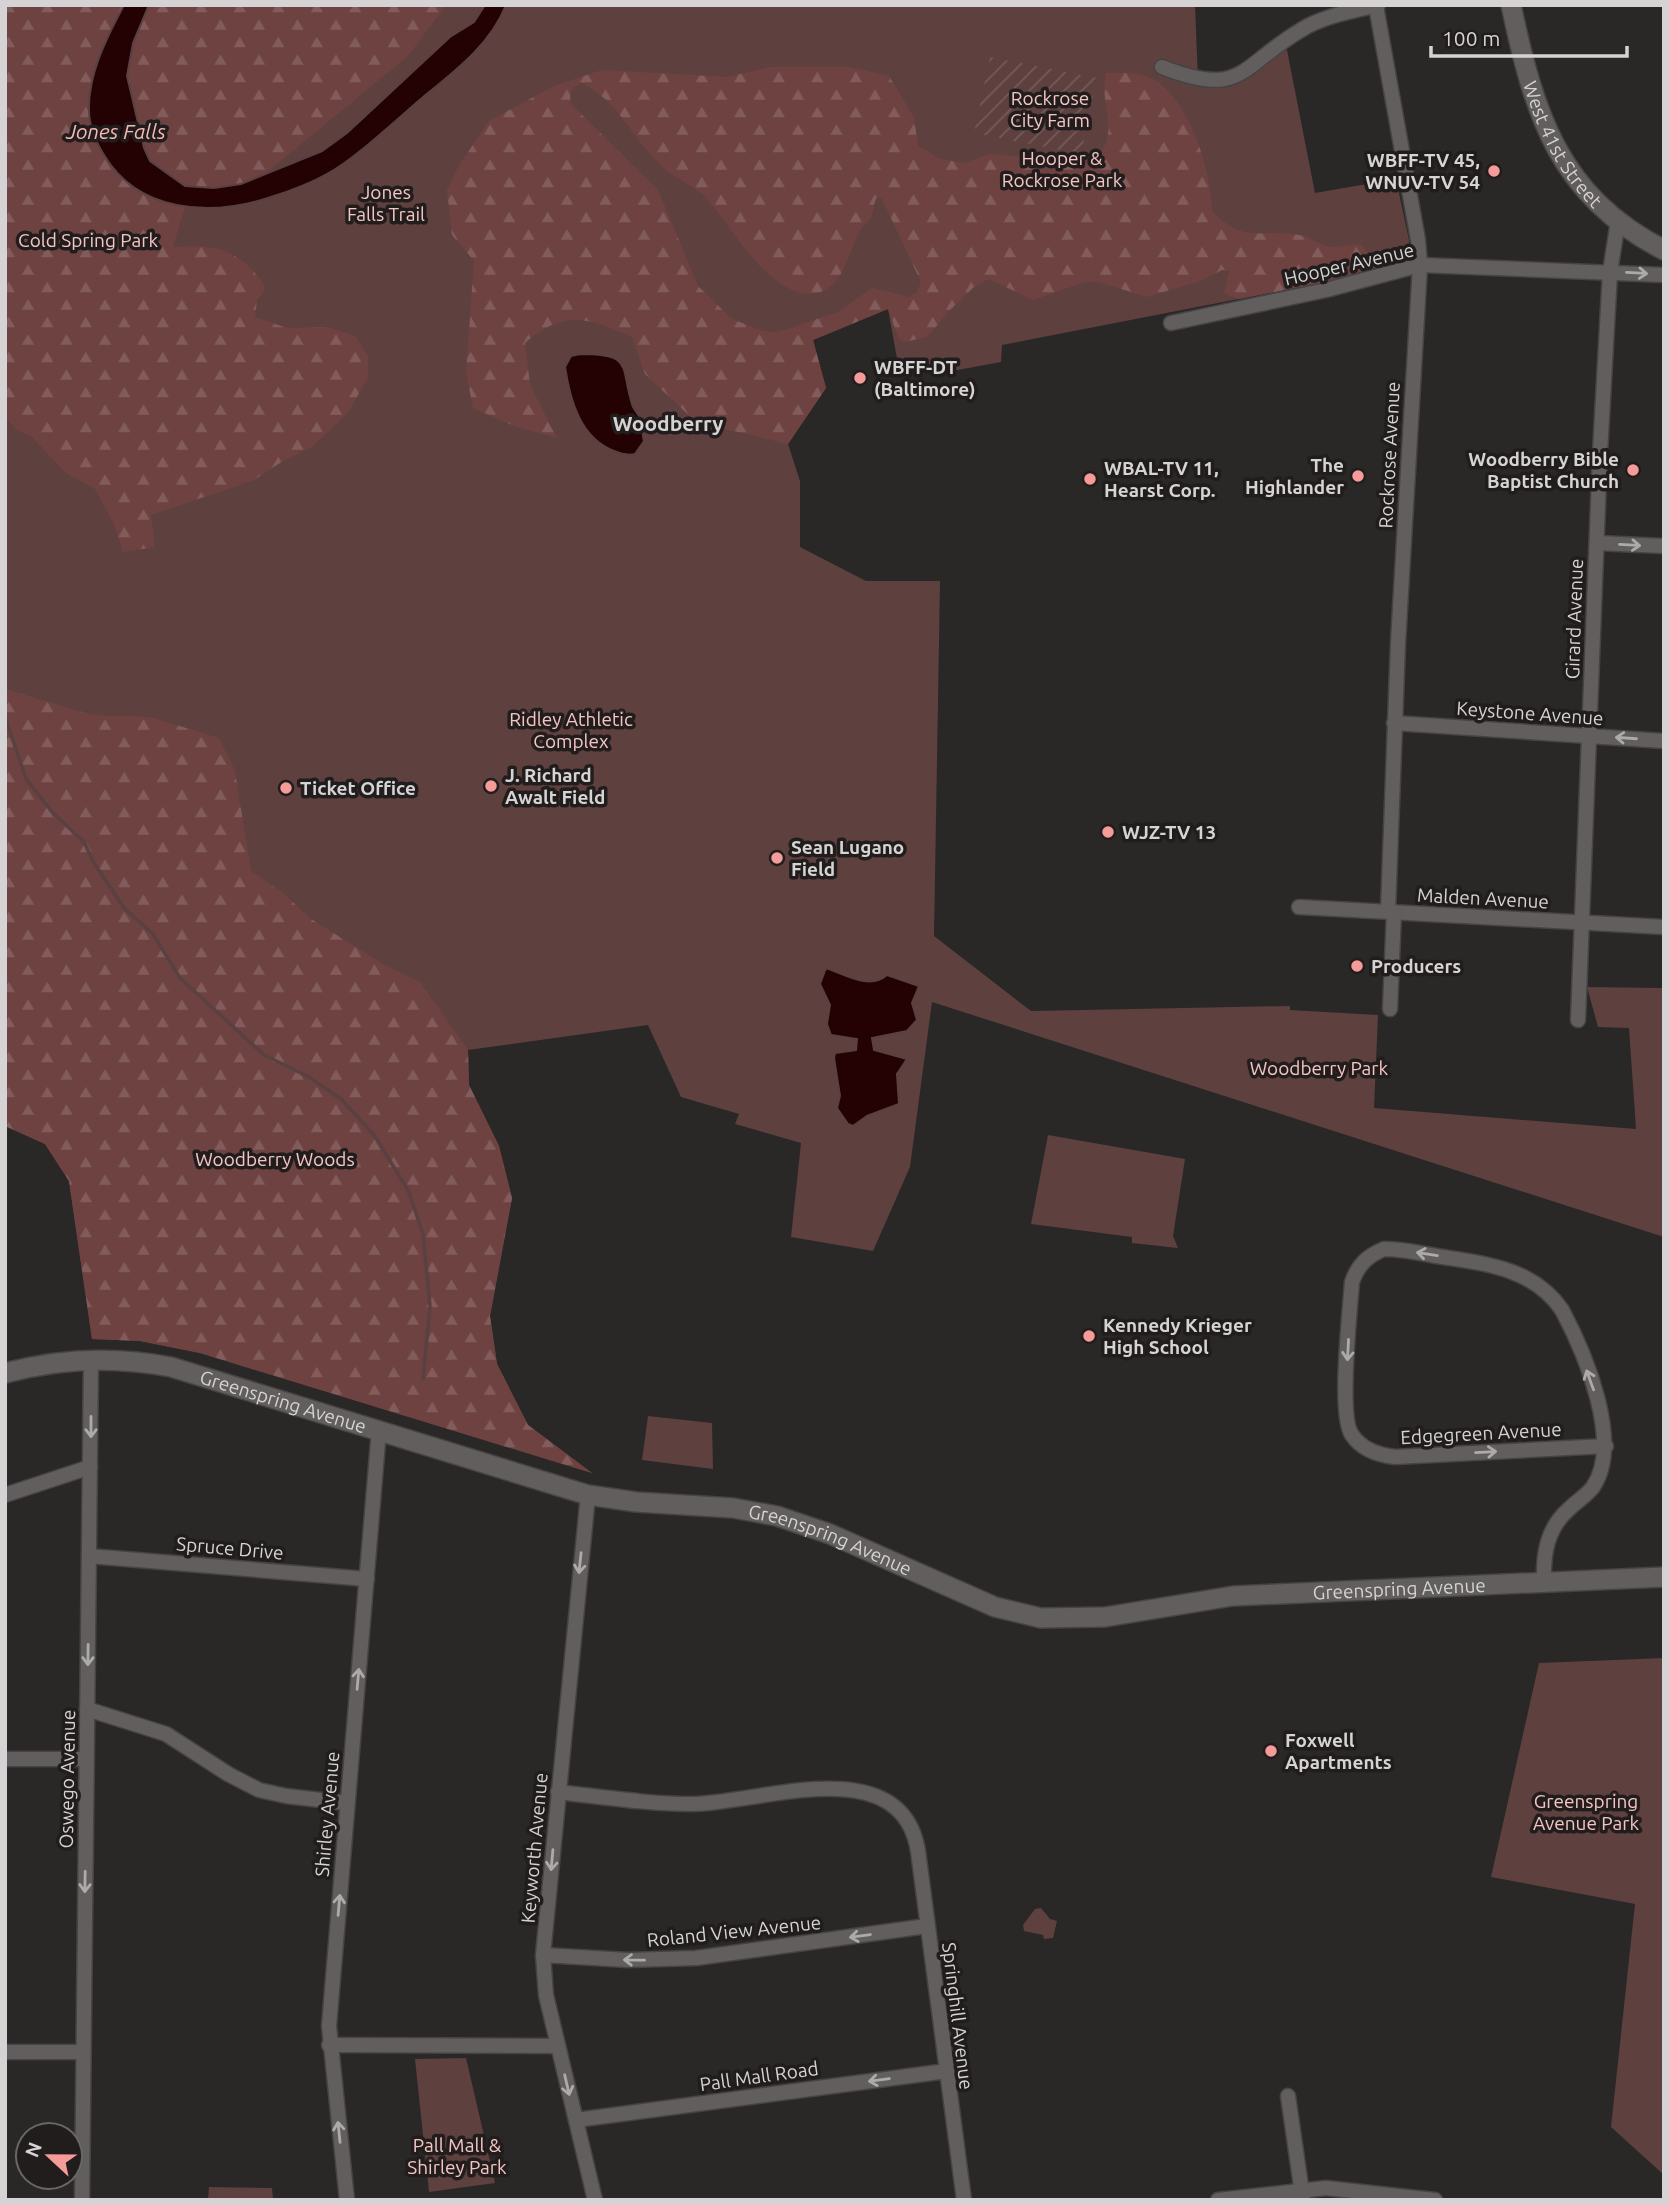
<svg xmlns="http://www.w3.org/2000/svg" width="1669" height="2205" font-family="Ubuntu,sans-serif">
  <defs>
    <pattern id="forest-firs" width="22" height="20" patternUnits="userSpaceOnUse" patternTransform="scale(1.75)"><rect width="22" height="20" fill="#6e4240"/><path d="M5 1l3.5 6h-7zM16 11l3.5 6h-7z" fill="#825c5b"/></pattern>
    <pattern id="garden-furrows" width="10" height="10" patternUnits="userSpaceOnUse" patternTransform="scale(1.75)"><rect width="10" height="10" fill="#5e403f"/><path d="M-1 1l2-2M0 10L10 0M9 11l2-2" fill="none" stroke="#745b5a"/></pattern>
  </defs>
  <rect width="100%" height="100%" fill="#2a2727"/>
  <g fill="#5e403f">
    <polygon points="5,5 1195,5 1198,81 1204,83 1286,45 1315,193 1396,179 1409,240 1409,248 1403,259 1331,281 1002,345 1001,362 952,371 898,364 888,309 813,340 826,388 788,444 800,481 800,547 866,581 940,581 934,936 1031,1011 1290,1006 1290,1010 1378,1015 1374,1108 1636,1129 1629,1028 1598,1027 1587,987 1664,988 1664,1237 932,1002 910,1167 873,1251 791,1237 801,1143 735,1124 739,1114 681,1097 648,1025 468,1050 469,1085 499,1146 512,1198 490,1316 497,1364 528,1425 592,1473 200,1353 140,1341 92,1339 69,1181 45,1144 5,1126"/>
    <polygon points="1048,1135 1185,1159 1173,1236 1178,1248 1132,1243 1132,1237 1031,1224"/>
    <polygon points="648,1416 712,1423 713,1469 642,1460"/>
    <polygon points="1664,1658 1664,2175 1611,2127 1635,1904 1491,1877 1539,1663"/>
    <polygon points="1041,1908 1050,1919 1057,1921 1053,1938 1044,1939 1043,1935 1024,1931 1023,1925 1035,1909"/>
    <polygon points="466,2058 495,2183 429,2192 415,2059"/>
    <polygon points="209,2187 272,2188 273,2200 208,2200"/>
  </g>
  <g fill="url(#forest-firs)" fill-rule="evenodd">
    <path d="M 5,5 L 137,5 L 116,134 L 189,194 L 173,247 C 203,246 228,245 250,268 C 257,275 263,280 265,290 L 257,300 L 255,317 L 287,328 L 327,327 L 355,336 L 368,356 L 368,377 L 348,413 L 312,447 L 283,461 L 254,480 L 151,515 L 155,547 L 123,552 L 114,524 L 95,489 L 66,473 L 32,437 L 17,430 L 5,417 Z"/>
    <polygon points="149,5 446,5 408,56 262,176 241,184 214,188 185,186 150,161 133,111 127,76 134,43"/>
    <path d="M 771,67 L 849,67 L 889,76 L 914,117 L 918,146 L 940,159 L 964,163 L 991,154 L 1090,164 C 1125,134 1098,111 1106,73 C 1125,73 1143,71 1159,83 C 1192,108 1211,172 1212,211 C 1244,244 1260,229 1299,235 C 1312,237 1321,248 1335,247 C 1345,247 1352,244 1362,245 L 1377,267 L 1331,281 L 1239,299 L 1224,293 L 1229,271 L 1222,270 L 1203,280 L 1147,297 L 1099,282 L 1085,282 L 1033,300 L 989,279 L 974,287 L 952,308 L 927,337 L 905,342 L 899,339 L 888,309 L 813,340 L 826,388 L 788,444 L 696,422 L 645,374 L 632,337 C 588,318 564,309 525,343 L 530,385 L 557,438 L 514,426 L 473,408 L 466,372 L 474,261 L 452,235 L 447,190 L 460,164 L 489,121 L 554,86 L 602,70 L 726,77 ZM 582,83 C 620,101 634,143 666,170 C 679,180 698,188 709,201 C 732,228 782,316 827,289 C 846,277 850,247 861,229 C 863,225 869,222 871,217 C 874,211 873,204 877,197 L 882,199 L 921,282 L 917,292 L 909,297 L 872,288 L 838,312 L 778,332 L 763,331 L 732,319 L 698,286 L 658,190 L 571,104 C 569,92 570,87 582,83 Z"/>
    <polygon points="5,689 92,715 150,717 219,738 235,771 251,871 283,893 311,919 383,964 420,982 468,1050 469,1085 499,1146 512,1198 490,1316 497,1364 528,1425 592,1473 200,1353 140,1341 92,1339 69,1181 45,1144 5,1126"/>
  </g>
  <polygon fill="url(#garden-furrows)" points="990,57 1097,78 1081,154 974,133"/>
  <g fill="#240204" stroke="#594142" stroke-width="2">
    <path d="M 124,5 L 149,5 L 133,43 L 127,76 L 144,148 L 150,161 L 185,186 L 214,188 L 241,184 L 322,151 L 347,133 L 450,37 L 474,22 L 485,5 L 506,5 C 490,45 455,71 422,98 C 397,119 354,160 327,174 C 309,184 287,192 268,198 C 209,217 138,212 104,155 C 96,142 89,125 89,110 C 88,74 107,37 124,5 Z"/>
    <path d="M 580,354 C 634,354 620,366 632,404 C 633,409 638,413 640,418 C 643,425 642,434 644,441 L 635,454 C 627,456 621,454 614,451 C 580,438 570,400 565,367 L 571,356 Z"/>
    <path d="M 826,968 C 846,975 870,990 887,975 L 919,986 L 912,1003 L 917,1020 L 907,1031 L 872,1038 L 874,1050 L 907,1059 L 897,1074 L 899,1104 L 867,1116 L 853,1126 L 848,1124 L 837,1108 L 840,1096 L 834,1058 L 835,1053 L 856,1050 L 857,1039 L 831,1035 L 827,1024 L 830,1005 L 820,984 Z"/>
  </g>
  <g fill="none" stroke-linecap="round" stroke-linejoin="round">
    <polyline stroke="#594142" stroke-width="3.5" points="5,717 26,779 53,813 84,842 94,863 124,908 153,934 180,978 264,1055 309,1077 341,1099 374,1135 408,1190 423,1234 430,1306 423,1379"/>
    <defs>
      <g id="minor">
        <polyline points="1376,6 1418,240 1420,265 1398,643 1388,911"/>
        <path d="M 1162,67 C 1243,99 1240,66 1301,30 C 1323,16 1353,11 1378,5"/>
        <polyline points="1171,323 1326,290 1420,265 1664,275"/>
        <polyline points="1597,543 1664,546"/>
        <polyline points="1394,723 1664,741"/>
        <polyline points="1299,907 1664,927"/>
        <polyline points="1390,1009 1394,912"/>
        <polyline points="1578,1020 1600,453 1610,272 1618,221"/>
        <polyline points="5,1495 90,1467"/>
        <polyline points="588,1495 543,1955 546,1995 595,2200"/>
        <polyline points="89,1556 367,1579"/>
        <path d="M 1544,1582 C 1543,1554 1547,1528 1569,1509 C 1577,1501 1586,1496 1593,1487 C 1623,1443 1585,1353 1562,1310 C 1534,1269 1488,1264 1443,1257 C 1424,1254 1404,1249 1384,1249 C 1367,1256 1358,1265 1352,1282 C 1350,1311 1338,1416 1352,1435 C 1362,1450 1378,1455 1395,1457 L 1606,1446"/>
        <polyline points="87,1709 166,1734 228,1774 259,1790 286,1796 347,1803"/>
        <polyline points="5,1759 86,1759"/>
        <path d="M 558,1792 C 603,1797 648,1804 693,1804 C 760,1803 901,1749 918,1851 L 964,2200"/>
        <polyline points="543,1955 628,1960 696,1958 927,1926"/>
        <polyline points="329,2045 558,2046"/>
        <polyline points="5,2052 83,2052"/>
        <polyline points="1288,2096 1303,2200"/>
        <polyline points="576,2120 947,2071"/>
        <polyline points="82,2200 91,1359"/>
        <polyline points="347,2200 329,2026 379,1430"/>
        <polyline points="1218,2200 1326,2188 1435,2200"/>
      </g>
      <g id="secondary">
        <path id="s1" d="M 1511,5 C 1534,113 1558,196 1664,250"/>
        <path id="s2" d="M 5,1373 C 61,1358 115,1356 171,1367 L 588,1495 L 636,1502 L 733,1508 L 777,1516 L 830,1534 L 995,1607 L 1041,1618 L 1105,1617 L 1233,1596 L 1664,1577"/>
      </g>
    </defs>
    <use href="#minor" stroke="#454343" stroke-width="17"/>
    <use href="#secondary" stroke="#454343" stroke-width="22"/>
    <use href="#minor" stroke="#625e5e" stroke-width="14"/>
    <use href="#secondary" stroke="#625e5e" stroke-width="19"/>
  </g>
  <defs><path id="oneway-shaft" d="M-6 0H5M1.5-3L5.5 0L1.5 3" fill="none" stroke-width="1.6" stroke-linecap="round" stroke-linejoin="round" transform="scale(1.75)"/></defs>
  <g stroke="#adaaaa">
    <use href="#oneway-shaft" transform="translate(1637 273) rotate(3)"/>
    <use href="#oneway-shaft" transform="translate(1630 545) rotate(3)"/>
    <use href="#oneway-shaft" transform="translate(1626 738) rotate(-176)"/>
    <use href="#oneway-shaft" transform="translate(1427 1254) rotate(-171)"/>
    <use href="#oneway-shaft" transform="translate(1348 1350) rotate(93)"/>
    <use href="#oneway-shaft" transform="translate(1590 1380) rotate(-110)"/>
    <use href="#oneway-shaft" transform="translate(91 1427) rotate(90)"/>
    <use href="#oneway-shaft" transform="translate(1486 1452) rotate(-3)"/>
    <use href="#oneway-shaft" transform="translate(580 1563) rotate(96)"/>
    <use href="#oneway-shaft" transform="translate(88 1655) rotate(91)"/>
    <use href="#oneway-shaft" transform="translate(358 1679) rotate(-85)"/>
    <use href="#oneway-shaft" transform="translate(552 1860) rotate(95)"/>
    <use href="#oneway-shaft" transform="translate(85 1882) rotate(91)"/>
    <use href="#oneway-shaft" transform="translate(339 1905) rotate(-85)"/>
    <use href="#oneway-shaft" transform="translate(860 1936) rotate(172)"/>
    <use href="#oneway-shaft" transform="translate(634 1960) rotate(-179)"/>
    <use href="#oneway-shaft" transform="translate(879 2080) rotate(172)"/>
    <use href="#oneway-shaft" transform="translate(567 2085) rotate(77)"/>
    <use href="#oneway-shaft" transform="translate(339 2132) rotate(-96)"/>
  </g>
  <g fill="#f59b99" stroke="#211d1d" stroke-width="2.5">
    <circle cx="1494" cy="171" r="7"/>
    <circle cx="860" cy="378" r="7"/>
    <circle cx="1633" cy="470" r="7"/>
    <circle cx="1358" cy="476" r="7"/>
    <circle cx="1090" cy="479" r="7"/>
    <circle cx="491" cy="786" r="7"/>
    <circle cx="286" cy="788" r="7"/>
    <circle cx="1108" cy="832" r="7"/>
    <circle cx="777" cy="858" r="7"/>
    <circle cx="1357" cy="966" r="7"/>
    <circle cx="1089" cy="1336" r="7"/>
    <circle cx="1271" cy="1751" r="7"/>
  </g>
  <g text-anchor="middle" stroke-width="7" stroke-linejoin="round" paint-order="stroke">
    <g font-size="19" fill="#f5c5c3" stroke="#211d1d">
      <text x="1050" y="105">Rockrose<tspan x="1050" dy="22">City Farm</tspan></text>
      <text x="1062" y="165">Hooper &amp;<tspan x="1062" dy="22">Rockrose Park</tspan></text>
      <text x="386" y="199">Jones<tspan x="386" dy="22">Falls Trail</tspan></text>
      <text x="88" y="247">Cold Spring Park</text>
      <text x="571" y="726">Ridley Athletic<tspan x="571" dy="22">Complex</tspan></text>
      <text x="1319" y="1075">Woodberry Park</text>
      <text x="275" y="1166">Woodberry Woods</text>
      <text x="1586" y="1808">Greenspring<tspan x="1586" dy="22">Avenue Park</tspan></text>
      <text x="457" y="2152">Pall Mall &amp;<tspan x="457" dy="22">Shirley Park</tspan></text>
    </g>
    <g font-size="19" fill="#d5d3d3" stroke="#211d1d">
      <text dy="7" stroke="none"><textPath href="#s1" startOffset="150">West 41st Street</textPath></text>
      <text transform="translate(1349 264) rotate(-13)" y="7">Hooper Avenue</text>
      <text transform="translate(1389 455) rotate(-87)" y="7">Rockrose Avenue</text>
      <text transform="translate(1574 619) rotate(-88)" y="7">Girard Avenue</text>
      <text transform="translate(1530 713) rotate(4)" y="7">Keystone Avenue</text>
      <text transform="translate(1483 898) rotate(3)" y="7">Malden Avenue</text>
      <text dy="7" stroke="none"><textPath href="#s2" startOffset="285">Greenspring Avenue</textPath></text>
      <text transform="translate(1481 1433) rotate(-3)" y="7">Edgegreen Avenue</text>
      <text dy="7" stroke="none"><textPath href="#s2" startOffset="852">Greenspring Avenue</textPath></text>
      <text transform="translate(230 1548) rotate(5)" y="7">Spruce Drive</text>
      <text dy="7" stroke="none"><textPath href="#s2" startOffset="1438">Greenspring Avenue</textPath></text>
      <text transform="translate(67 1779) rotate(-89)" y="7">Oswego Avenue</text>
      <text transform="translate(327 1814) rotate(-85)" y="7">Shirley Avenue</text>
      <text transform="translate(534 1848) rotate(-85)" y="7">Keyworth Avenue</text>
      <text transform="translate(734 1931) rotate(-6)" y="7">Roland View Avenue</text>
      <text transform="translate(958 2016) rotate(83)" y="7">Springhill Avenue</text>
      <text transform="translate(759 2076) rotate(-8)" y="7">Pall Mall Road</text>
    </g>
    <g font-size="19" font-weight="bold" fill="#d5d3d3" stroke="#211d1d" text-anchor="start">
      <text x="1480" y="167" text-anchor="end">WBFF-TV 45,<tspan x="1480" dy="22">WNUV-TV 54</tspan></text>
      <text x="874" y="374">WBFF-DT<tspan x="874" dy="22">(Baltimore)</tspan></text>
      <text x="1619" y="466" text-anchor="end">Woodberry Bible<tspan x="1619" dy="22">Baptist Church</tspan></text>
      <text x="1344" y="472" text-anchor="end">The<tspan x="1344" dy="22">Highlander</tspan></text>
      <text x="1104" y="475">WBAL-TV 11,<tspan x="1104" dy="22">Hearst Corp.</tspan></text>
      <text x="505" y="782">J. Richard<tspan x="505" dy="22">Awalt Field</tspan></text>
      <text x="300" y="795">Ticket Office</text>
      <text x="1122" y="839">WJZ-TV 13</text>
      <text x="791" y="854">Sean Lugano<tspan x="791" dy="22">Field</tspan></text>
      <text x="1371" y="973">Producers</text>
      <text x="1103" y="1332">Kennedy Krieger<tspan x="1103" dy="22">High School</tspan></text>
      <text x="1285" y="1747">Foxwell<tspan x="1285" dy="22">Apartments</tspan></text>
    </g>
    <g font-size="21" font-style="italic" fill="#f7b9b6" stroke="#211d1d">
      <text x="116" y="139">Jones Falls</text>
    </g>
    <g font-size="21" font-weight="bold" fill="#d5d3d3" stroke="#211d1d">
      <text x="668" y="431">Woodberry</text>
    </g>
  </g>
  <rect width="1669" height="2205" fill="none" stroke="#d5d3d3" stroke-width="14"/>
  <g transform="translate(49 2156) rotate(292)"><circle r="33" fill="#211d1d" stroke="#696666" stroke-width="2"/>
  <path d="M0-5L12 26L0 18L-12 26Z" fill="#f59b99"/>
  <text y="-10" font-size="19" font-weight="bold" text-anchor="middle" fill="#d5d3d3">N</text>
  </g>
  <path d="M1431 46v10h196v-10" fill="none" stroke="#d5d3d3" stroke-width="3.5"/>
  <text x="1442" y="46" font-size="21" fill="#d5d3d3" stroke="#211d1d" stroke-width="5" paint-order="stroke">100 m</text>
</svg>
